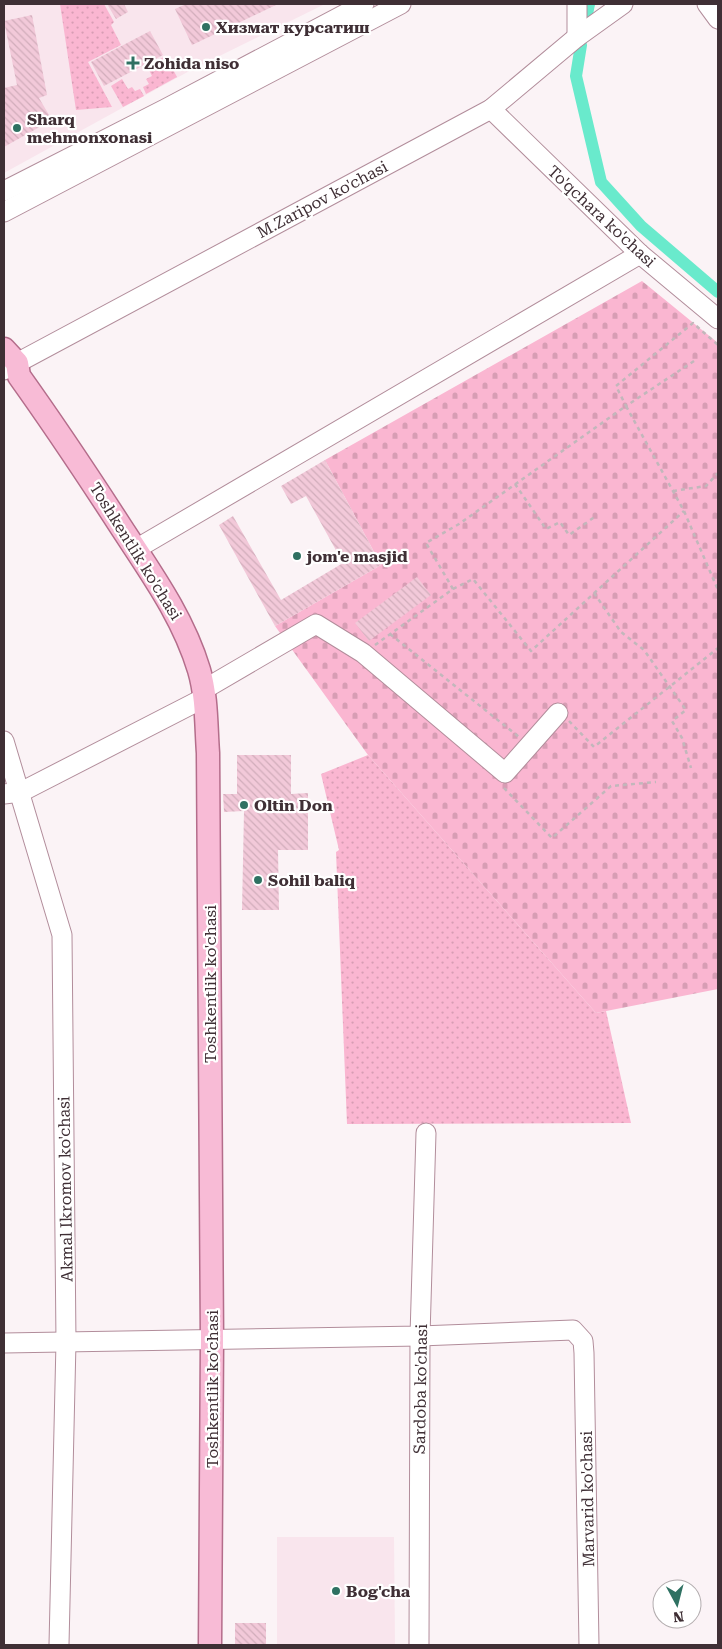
<svg xmlns="http://www.w3.org/2000/svg" width="722" height="1649" font-family="'Roboto Serif',serif">
  <defs>
    <pattern id="grass-dots" width="8" height="8" patternUnits="userSpaceOnUse" patternTransform="scale(1.25)"><rect width="8" height="8" fill="#fab6d1"/><path d="M2 2h.1M6 6h.1" fill="none" stroke="#d79db4" stroke-width="1.8" stroke-linecap="round"/></pattern>
    <pattern id="cemetery-stones" width="16" height="16" patternUnits="userSpaceOnUse" patternTransform="scale(1.25)"><rect width="16" height="16" fill="#fab6d1"/><path d="M2 7V4a2 2 0 0 1 4 0v3zM10 15v-3a2 2 0 0 1 4 0v3z" fill="#d79db4"/></pattern>
    <pattern id="building-back-hatch" width="6" height="6" patternUnits="userSpaceOnUse" patternTransform="scale(1.25)"><rect width="6" height="6" fill="#f2c9d9"/><path d="M-1 5l2 2M0 0l6 6M5-1l2 2" fill="none" stroke="#d1adbb"/></pattern>
  </defs>
  <rect width="100%" height="100%" fill="#fbf3f6"/>
  <g fill="#f9e5ed">
    <polygon points="4,4 325,4 193,69 4,173"/>
    <polygon points="277,1537 394,1537 395,1645 277,1645"/>
  </g>
  <g fill="url(#grass-dots)">
    <polygon points="60,4 104,4 114,22 111,25 121,45 88,62 112,107 76,110"/>
    <polygon points="166,56 177,77 146,94 143,87 149,84 146,79 152,76 147,66"/>
    <polygon points="122,79 128,89 132,87 135,91 140,89 144,96 123,107 111,86"/>
    <polygon points="368,755 596,1013 606,1011 631,1123 347,1124 336,852 339,850 321,774"/>
  </g>
  <polygon fill="url(#cemetery-stones)" points="642,281 718,343 718,989 596,1013 368,755 275,626 381,565 325,460"/>
  <g fill="none" stroke-linecap="round" stroke-linejoin="round">
    <g stroke="#69eacc" stroke-width="12">
      <polyline points="586,19 589,4"/>
      <polyline points="581,45 576,76 601,182 641,226 718,292"/>
    </g>
  </g>
  <g fill="url(#building-back-hatch)">
    <polygon points="107,4 124,4 128,12 116,19"/>
    <polygon points="186,4 278,4 192,45 175,9"/>
    <polygon points="32,15 47,95 39,98 52,120 4,147 4,88 17,85 4,21"/>
    <polygon points="150,31 163,55 104,86 91,62"/>
    <polygon points="325,460 381,565 275,626 219,525 233,516 281,600 343,563 306,496 291,504 281,486"/>
    <polygon points="417,577 431,595 369,641 355,623"/>
    <polygon points="237,755 291,755 291,794 308,793 308,850 278,850 279,910 242,910 244,811 224,812 223,794 237,794"/>
    <rect x="235" y="1623" width="31" height="22"/>
  </g>
  <g fill="none" stroke-linecap="round" stroke-linejoin="round">
    <defs>
      <g id="minor">
        <polyline points="577,4 577,37"/>
        <polyline points="707,4 718,19"/>
        <polyline points="491,109 640,254 718,319"/>
        <polyline points="4,191 165,109 364,4"/>
        <polyline points="4,212 401,4"/>
        <polyline points="4,370 491,109 577,37 623,4"/>
        <polyline points="136,549 640,254"/>
        <polyline points="203,690 316,624 363,653 505,773 558,713"/>
        <polyline points="4,741 62,935 66,1342 59,1645"/>
        <polyline points="4,794 21,792 204,698"/>
        <polyline points="4,1343 420,1336 573,1330 583,1341 584,1353 589,1645"/>
        <polyline points="419,1645 420,1336 426,1133"/>
      </g>
      <path id="major" d="M 4,349 L 17,363 L 19,376 C 54,425 88,476 121,527 C 151,573 183,617 199,670 C 207,697 206,726 208,753 L 212,1340 L 210,1645"/>
    </defs>
    <use href="#minor" stroke="#b28d9b" stroke-width="21"/>
    <use href="#major" stroke="#b46d8b" stroke-width="25"/>
    <g stroke="#c2b7bb" stroke-width="2.5" stroke-dasharray="4 4" stroke-linecap="butt">
      <polyline points="694,361 626,406 616,386 693,323 718,345"/>
      <polyline points="515,484 546,529 560,522 569,535 596,516"/>
      <polyline points="673,491 706,486 718,473"/>
      <polyline points="453,589 473,579 531,651 684,511"/>
      <polyline points="594,593 621,632 644,650 686,710 672,721 682,738 691,768"/>
      <polyline points="390,634 519,737"/>
      <polyline points="375,645 453,589 426,543 459,524 626,406 684,511 718,590"/>
      <polyline points="569,721 594,747 718,648"/>
      <polyline points="504,788 552,838 611,786 656,782"/>
    </g>
    <use href="#minor" stroke="#fff" stroke-width="19"/>
    <use href="#major" stroke="#f8bbd6" stroke-width="22"/>
  </g>
  <g fill="#2f7162" stroke="#fff" stroke-width="2">
    <circle cx="206" cy="27" r="5"/>
    <path d="M130.5 55.5h5v5h5v5h-5v5h-5v-5h-5v-5h5z"/>
    <circle cx="17" cy="128" r="5"/>
    <circle cx="297" cy="556" r="5"/>
    <circle cx="244" cy="805" r="5"/>
    <circle cx="258" cy="880" r="5"/>
    <circle cx="336" cy="1591" r="5"/>
  </g>
  <g text-anchor="middle" stroke-width="4.5" stroke-linejoin="round" paint-order="stroke">
    <g font-size="16" font-weight="bold" fill="#3f2f35" stroke="#fff" text-anchor="start">
      <text x="216" y="33">Хизмат курсатиш</text>
      <text x="144" y="69">Zohida niso</text>
      <text x="27" y="125">Sharq<tspan x="27" dy="18">mehmonxonasi</tspan></text>
      <text x="307" y="562">jom'e masjid</text>
      <text x="254" y="811">Oltin Don</text>
      <text x="268" y="886">Sohil baliq</text>
      <text x="346" y="1597">Bog'cha</text>
    </g>
    <g font-size="16" fill="#3f2f35" stroke="#fff">
      <text transform="translate(322 199) rotate(-28)" y="6">M.Zaripov ko'chasi</text>
      <text transform="translate(602 216) rotate(43)" y="6">To'qchara ko'chasi</text>
      <text transform="translate(136 551) rotate(58)" y="6">Toshkentlik ko'chasi</text>
      <text transform="translate(210 984) rotate(-90)" y="6">Toshkentlik ko'chasi</text>
      <text transform="translate(65 1189) rotate(-91)" y="6">Akmal Ikromov ko'chasi</text>
      <text transform="translate(212 1389) rotate(-90)" y="6">Toshkentlik ko'chasi</text>
      <text transform="translate(420 1389) rotate(-89)" y="6">Sardoba ko'chasi</text>
      <text transform="translate(587 1499) rotate(-91)" y="6">Marvarid ko'chasi</text>
    </g>
  </g>
  <rect width="722" height="1649" fill="none" stroke="#3f2f35" stroke-width="10"/>
  <g transform="translate(677 1604) rotate(173)"><circle r="24" fill="#ffffff" stroke="#b2acae"/>
  <path d="M0-4L9 19L0 12L-9 19Z" fill="#2f7162"/>
  <text y="-8" font-size="14" font-weight="bold" text-anchor="middle" fill="#3f2f35">N</text>
  </g>
</svg>
